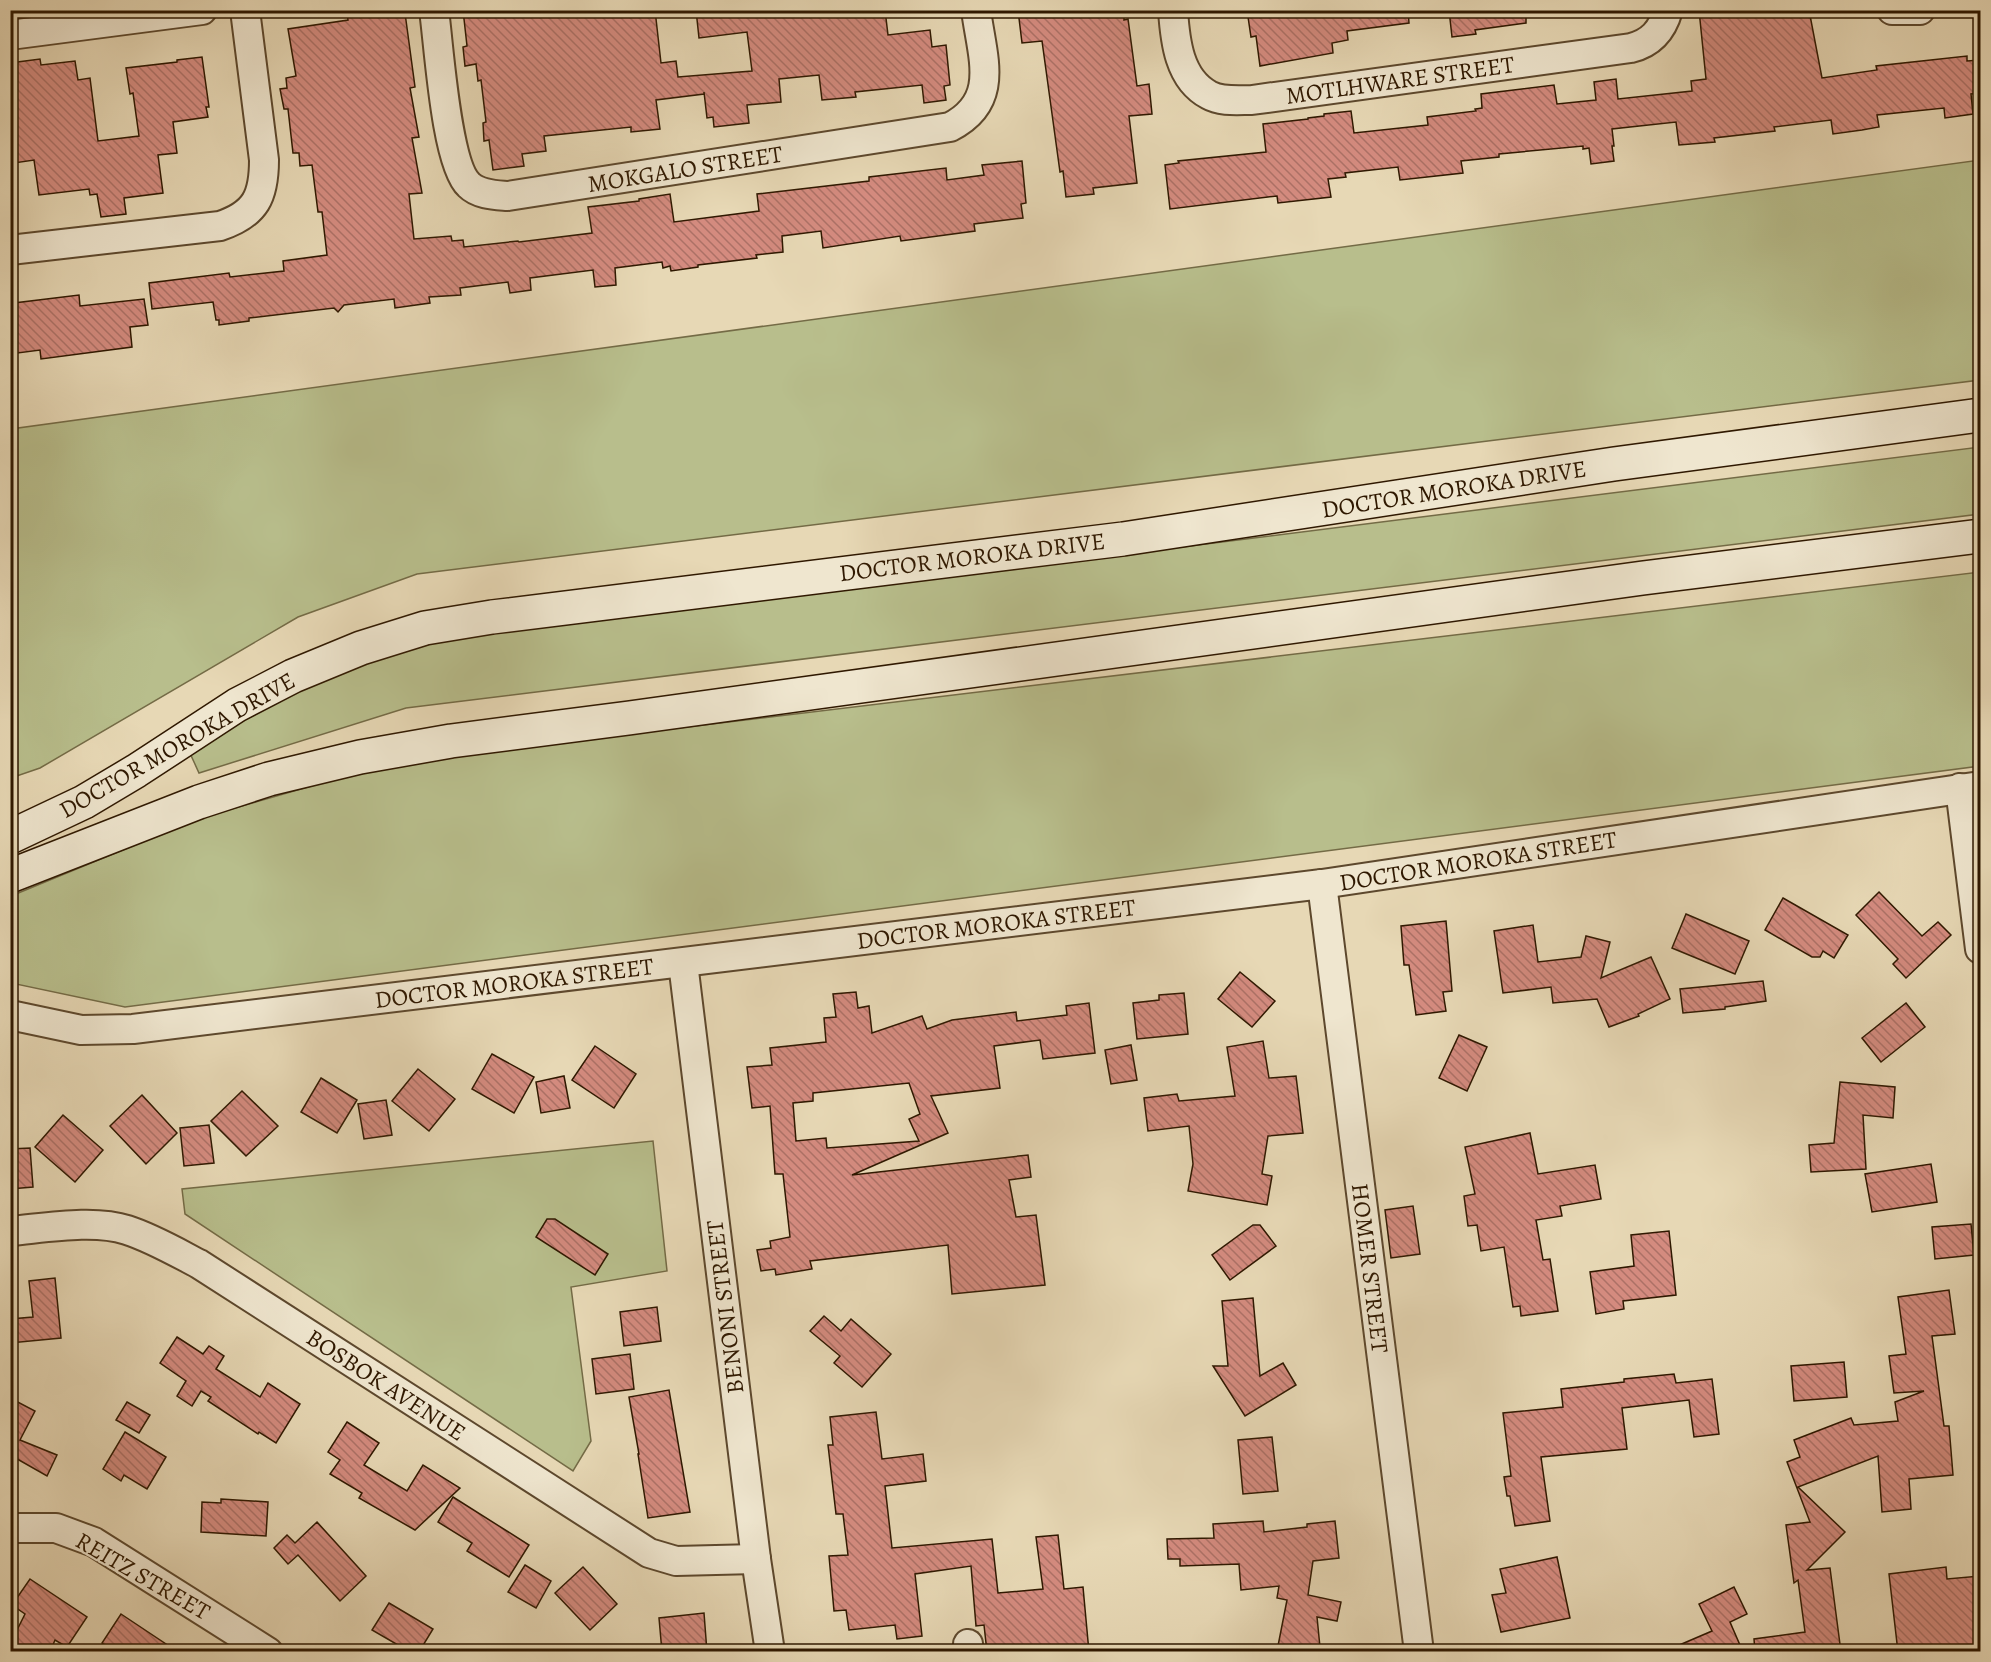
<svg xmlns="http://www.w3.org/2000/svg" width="1991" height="1662" font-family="Alegreya,serif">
  <defs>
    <pattern id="building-back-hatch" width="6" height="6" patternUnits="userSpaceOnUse" patternTransform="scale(1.5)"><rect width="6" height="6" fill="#d48b7f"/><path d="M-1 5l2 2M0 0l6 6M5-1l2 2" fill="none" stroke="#ac7166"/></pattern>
  </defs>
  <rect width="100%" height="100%" fill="#e7d8b5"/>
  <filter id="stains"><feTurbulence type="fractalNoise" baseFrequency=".00333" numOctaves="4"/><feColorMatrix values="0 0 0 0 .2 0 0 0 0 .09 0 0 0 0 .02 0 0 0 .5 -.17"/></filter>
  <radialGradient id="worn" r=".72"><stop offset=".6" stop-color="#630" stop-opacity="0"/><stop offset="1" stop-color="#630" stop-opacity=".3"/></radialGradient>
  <g fill="#b8be8c" stroke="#746b46" stroke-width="1.5">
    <polygon points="1980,160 1980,380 417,574 298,617 40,768 11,778 11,429"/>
    <polygon points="1980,447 1980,514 406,708 199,773 189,751 314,682 423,642"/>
    <polygon points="1980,572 1980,766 125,1007 11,983 11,896 200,818 395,762"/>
    <polygon points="653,1141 667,1271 571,1287 591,1441 573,1471 185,1214 182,1189"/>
  </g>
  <g fill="url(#building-back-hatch)" stroke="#2f1800" stroke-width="1.5" fill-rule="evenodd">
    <polygon points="353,10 377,10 378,17 405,13 415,87 410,88 419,137 412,138 422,193 409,194 414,239 451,236 452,241 463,240 464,247 518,241 519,242 592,233 588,207 639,201 639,199 670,194 674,222 759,211 757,194 869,181 869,177 946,168 947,180 984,175 982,165 1022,161 1026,203 1021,204 1023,218 974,224 975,231 901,241 900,236 823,248 821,231 782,236 783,252 756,255 757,258 698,265 698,267 671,271 670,266 663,268 662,262 615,268 616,285 595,287 593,270 530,278 531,290 510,293 508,282 460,288 461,295 429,297 430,303 395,308 394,299 344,305 338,312 334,308 249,318 249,321 219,325 219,320 216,320 213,302 152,309 149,283 229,273 230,277 284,271 283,261 327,255 322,212 318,212 312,165 300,166 299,153 293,153 288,109 284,109 280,89 287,88 286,78 296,76 288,29 348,20 347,14 354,13"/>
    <polygon points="463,10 655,10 661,63 676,61 678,77 752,71 747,32 699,38 696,10 885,10 888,35 930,30 932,47 946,45 950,85 944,86 946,100 924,103 922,85 855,92 856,97 822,100 819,75 779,79 781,102 747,105 749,123 714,127 713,117 707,118 704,92 704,94 656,100 660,129 631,132 631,127 544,136 546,151 522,154 524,166 493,170 489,140 484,141 483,123 486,122 481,80 478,81 476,64 465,66 463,47 467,46"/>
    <polygon points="1018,10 1124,10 1124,20 1128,19 1137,86 1149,84 1152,114 1129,116 1137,183 1093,188 1094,194 1066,197 1063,171 1060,172 1042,41 1022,43"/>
    <polygon points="1247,10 1408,10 1409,23 1347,31 1348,40 1332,43 1333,53 1260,66 1256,36 1251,37"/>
    <polygon points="1449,10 1526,10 1526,23 1475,30 1476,34 1452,37"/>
    <polygon points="1699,10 1809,10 1822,78 1877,70 1876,66 1967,56 1967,61 1980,60 1980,93 1971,94 1973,114 1945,118 1944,108 1877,115 1879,127 1862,130 1833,134 1831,120 1774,127 1775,131 1714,138 1715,142 1679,145 1676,122 1612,129 1614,146 1612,146 1614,161 1591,164 1589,148 1583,149 1583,146 1499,154 1499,157 1461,161 1463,173 1400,180 1398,167 1345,173 1346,177 1328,179 1331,197 1278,203 1277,196 1170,209 1165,165 1179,163 1178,161 1266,152 1263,124 1308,119 1308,118 1324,116 1324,114 1351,111 1354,133 1428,125 1427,117 1476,111 1475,109 1482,108 1481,94 1554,85 1557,104 1596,100 1594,82 1616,79 1618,99 1692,91 1691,81 1706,79"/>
    <polygon points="202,57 209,107 206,107 208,117 173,122 177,153 158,155 163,193 124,198 126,214 101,217 97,194 90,195 89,189 39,195 34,160 14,163 10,129 16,128 10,89 10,63 40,59 41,65 75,61 78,80 90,78 98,141 139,136 133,93 130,94 126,68 177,62 177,60"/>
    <polygon points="79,295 80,306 144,299 148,325 130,327 132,347 41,359 40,350 10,354 10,309 14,308 14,303"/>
    <polygon points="1879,892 1922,936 1938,922 1951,935 1906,978 1893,964 1898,959 1856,915"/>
    <polygon points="1783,898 1848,935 1834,958 1823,951 1820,957 1812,957 1765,930"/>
    <polygon points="1686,914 1749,941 1735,974 1672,948"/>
    <polygon points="1446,921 1452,991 1443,992 1446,1011 1416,1015 1409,965 1404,965 1401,926"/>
    <polygon points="1533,925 1538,962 1581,957 1586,936 1610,942 1601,978 1651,957 1670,999 1638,1014 1639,1016 1609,1027 1597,999 1553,1003 1551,987 1503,993 1494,931"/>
    <polygon points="1240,972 1275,1001 1252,1027 1218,999"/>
    <polygon points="1763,981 1766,1001 1725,1007 1725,1009 1683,1013 1680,989"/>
    <path d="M 856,992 L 858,1008 L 869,1006 L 872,1033 L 922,1016 L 927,1029 L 952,1020 L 1016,1012 L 1017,1021 L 1067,1015 L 1066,1006 L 1089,1003 L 1095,1053 L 1043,1059 L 1040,1040 L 994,1046 L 1000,1088 L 931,1096 L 948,1133 L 852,1175 L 1028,1155 L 1031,1177 L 1009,1180 L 1016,1217 L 1036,1215 L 1045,1285 L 952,1294 L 948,1245 L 810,1261 L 812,1269 L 776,1275 L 775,1269 L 761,1271 L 757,1250 L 771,1248 L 770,1241 L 790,1237 L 783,1174 L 775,1174 L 770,1106 L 752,1108 L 747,1067 L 772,1065 L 770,1048 L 826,1042 L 824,1018 L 836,1017 L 833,994 ZM 909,1083 L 920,1114 L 909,1119 L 919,1141 L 827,1148 L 826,1138 L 796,1141 L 793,1103 L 813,1101 L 813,1093 Z"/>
    <polygon points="1184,993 1188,1034 1137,1039 1133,1003 1159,1000 1159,995"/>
    <polygon points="1906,1003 1925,1027 1881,1062 1862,1038"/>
    <polygon points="1459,1035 1487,1047 1467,1091 1439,1078"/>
    <polygon points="1263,1041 1269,1078 1296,1076 1303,1133 1268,1136 1262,1174 1272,1176 1267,1205 1188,1191 1193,1164 1189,1126 1148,1131 1144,1098 1177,1094 1179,1101 1235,1096 1227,1047"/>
    <polygon points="1131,1045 1137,1080 1111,1084 1105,1050"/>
    <polygon points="595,1046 636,1074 614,1108 572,1080"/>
    <polygon points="492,1054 534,1077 514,1113 472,1089"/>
    <polygon points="418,1069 455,1099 429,1131 392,1101"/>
    <polygon points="564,1076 570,1108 541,1113 536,1082"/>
    <polygon points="321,1078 357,1100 337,1133 301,1112"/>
    <polygon points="1840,1082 1895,1087 1893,1118 1863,1115 1866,1169 1811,1172 1809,1145 1834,1143"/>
    <polygon points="242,1091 278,1126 246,1156 211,1121"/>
    <polygon points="142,1095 177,1133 146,1164 110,1126"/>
    <polygon points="386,1100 392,1135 364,1139 358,1104"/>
    <polygon points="63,1115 103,1150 75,1182 35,1147"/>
    <polygon points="209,1125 214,1163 184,1166 180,1128"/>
    <polygon points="1530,1133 1538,1174 1595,1165 1601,1199 1560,1206 1562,1216 1536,1220 1543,1260 1550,1259 1558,1311 1521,1316 1520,1306 1513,1307 1504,1247 1481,1251 1477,1225 1468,1226 1464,1196 1475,1194 1465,1147"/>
    <polygon points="30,1148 33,1187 10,1189 10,1149"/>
    <polygon points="1931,1164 1937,1202 1872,1212 1865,1174"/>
    <polygon points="1413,1206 1420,1254 1391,1258 1385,1210"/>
    <polygon points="547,1219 555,1219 608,1254 595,1275 536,1237"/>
    <polygon points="1971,1224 1974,1255 1935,1259 1932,1227"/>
    <polygon points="1253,1225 1260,1225 1276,1246 1230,1280 1212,1255"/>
    <polygon points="1669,1231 1676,1295 1623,1301 1624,1309 1596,1314 1590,1272 1634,1266 1631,1235"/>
    <polygon points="55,1278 61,1338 10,1343 10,1319 33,1317 29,1281"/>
    <polygon points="1949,1290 1955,1334 1932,1336 1944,1426 1949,1426 1953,1475 1909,1479 1911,1509 1882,1512 1878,1456 1798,1487 1845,1532 1807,1570 1830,1568 1841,1652 1755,1652 1754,1639 1805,1632 1798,1580 1794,1583 1786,1525 1810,1522 1787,1462 1800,1457 1794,1440 1851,1418 1854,1425 1898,1421 1895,1402 1924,1391 1894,1393 1889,1356 1906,1354 1898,1297"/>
    <polygon points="1253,1298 1260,1376 1283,1363 1296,1385 1245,1416 1213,1366 1228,1366 1222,1301"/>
    <polygon points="657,1307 661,1341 624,1346 620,1312"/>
    <polygon points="824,1316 841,1331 851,1319 891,1354 862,1387 834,1363 840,1356 810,1331"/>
    <polygon points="177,1337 203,1354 209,1346 224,1356 216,1369 260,1397 268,1383 300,1404 276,1443 259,1432 258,1434 208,1401 211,1397 201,1391 192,1406 177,1396 186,1381 160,1363"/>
    <polygon points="630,1354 634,1389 596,1394 592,1359"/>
    <polygon points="1844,1362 1847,1397 1794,1401 1791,1366"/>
    <polygon points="1674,1374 1676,1383 1712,1379 1719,1434 1694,1437 1689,1400 1622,1408 1627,1449 1541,1457 1550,1521 1515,1526 1510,1496 1507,1496 1504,1477 1511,1476 1503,1413 1563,1407 1561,1389 1624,1382 1624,1379"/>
    <polygon points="669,1390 690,1512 648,1518 638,1454 639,1454 629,1397"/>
    <polygon points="10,1398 35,1411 20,1440 57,1455 47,1476 12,1456 10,1458"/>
    <polygon points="127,1402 150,1415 139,1433 116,1420"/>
    <polygon points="876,1412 882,1459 923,1454 926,1481 885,1486 892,1548 992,1539 998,1593 1043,1589 1036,1537 1058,1535 1064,1589 1083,1587 1089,1652 987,1652 984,1625 976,1626 971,1566 915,1574 922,1636 897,1639 895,1625 849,1630 846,1610 834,1611 829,1556 848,1555 843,1514 836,1514 828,1445 833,1445 830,1417"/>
    <polygon points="347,1422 379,1443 364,1465 387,1479 407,1491 423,1465 460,1488 415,1530 359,1498 362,1493 330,1474 340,1460 328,1452"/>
    <polygon points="125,1432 166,1457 147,1489 124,1475 121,1481 103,1469"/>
    <polygon points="1272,1437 1278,1491 1243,1494 1238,1440"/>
    <polygon points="453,1497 529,1545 509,1577 467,1551 472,1543 438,1522"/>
    <polygon points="221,1499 268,1502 266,1536 201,1532 202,1502 221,1503"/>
    <polygon points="1263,1521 1264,1532 1307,1527 1307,1524 1335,1521 1339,1558 1313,1561 1308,1595 1341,1602 1337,1621 1317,1617 1320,1647 1277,1651 1287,1600 1277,1598 1279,1586 1241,1590 1239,1564 1180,1566 1180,1559 1168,1559 1167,1539 1214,1538 1213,1524"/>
    <polygon points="317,1522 366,1576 340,1601 298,1555 288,1564 274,1548 287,1535 295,1543"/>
    <polygon points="1557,1557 1570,1618 1501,1632 1492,1595 1506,1593 1500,1569"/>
    <polygon points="525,1565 551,1581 536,1608 508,1592"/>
    <polygon points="583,1567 617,1604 590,1630 555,1593"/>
    <polygon points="1946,1567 1947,1579 1980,1576 1980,1652 1898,1652 1889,1574"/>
    <polygon points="30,1579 87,1617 67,1647 55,1640 50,1652 27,1652 10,1644 25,1614 12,1605"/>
    <polygon points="1734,1587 1747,1614 1730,1622 1743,1652 1663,1652 1712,1631 1699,1604"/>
    <polygon points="389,1603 433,1629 419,1652 410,1652 372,1630"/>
    <polygon points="704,1613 707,1652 662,1652 659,1618"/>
    <polygon points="121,1614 178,1652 115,1652 102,1643"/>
  </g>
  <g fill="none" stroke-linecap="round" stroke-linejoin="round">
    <defs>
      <g id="street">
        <path d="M 434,10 C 439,46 446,164 469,185 C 479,195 496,195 508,196 L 950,127 C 1001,101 982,57 976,10"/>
        <path d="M 1173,10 C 1175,41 1179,79 1209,95 C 1221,102 1238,100 1252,100 L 1631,48 C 1651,43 1662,31 1668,10"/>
        <polyline points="1892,10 1920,10"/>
        <polyline points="10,35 202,10"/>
        <path d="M 10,250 L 220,226 C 256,214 264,196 264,160 L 245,10"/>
        <polyline points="1960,788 1980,949"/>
        <polyline points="1322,884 1419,1652"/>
        <polyline points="683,963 756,1559 770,1652"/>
        <polyline points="10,1015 81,1030 133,1029 1322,884 1980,786"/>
        <path d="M 10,1231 C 45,1228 94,1219 127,1230 C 152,1238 176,1252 199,1264 L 649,1553 L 676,1561 L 756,1559"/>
        <polyline points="10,1528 56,1528 94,1542 268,1652"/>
        <polyline points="968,1644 969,1652"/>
      </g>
      <g id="secondary">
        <polyline points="10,837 84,802 136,771 237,705 293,676 361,648 425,628 492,617 1123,539 1614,464 1980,415"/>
        <polyline points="10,876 199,802 269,779 360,757 451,741 629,718 1643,578 1980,536"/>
      </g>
    </defs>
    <use href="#street" stroke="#5d482d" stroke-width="32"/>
    <use href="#secondary" stroke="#2f1800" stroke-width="36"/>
    <use href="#street" stroke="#efe6cf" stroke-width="28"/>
    <use href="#secondary" stroke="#efe6cf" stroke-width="33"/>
  </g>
  <g text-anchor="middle" stroke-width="4.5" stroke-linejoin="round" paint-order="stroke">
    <g font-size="24" fill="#2f1800" stroke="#efe6cf">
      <text transform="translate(1400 80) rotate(-8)" y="8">MOTLHWARE STREET</text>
      <text transform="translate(685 169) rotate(-9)" y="8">MOKGALO STREET</text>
      <text transform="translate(1454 489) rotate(-9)" y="8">DOCTOR MOROKA DRIVE</text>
      <text transform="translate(972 557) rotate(-7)" y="8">DOCTOR MOROKA DRIVE</text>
      <text transform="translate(177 745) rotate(-30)" y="8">DOCTOR MOROKA DRIVE</text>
      <text transform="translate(1478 861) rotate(-9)" y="8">DOCTOR MOROKA STREET</text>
      <text transform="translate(996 924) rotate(-7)" y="8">DOCTOR MOROKA STREET</text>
      <text transform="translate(514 983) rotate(-7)" y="8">DOCTOR MOROKA STREET</text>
      <text transform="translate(1370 1268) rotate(83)" y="8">HOMER STREET</text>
      <text transform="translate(725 1307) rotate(-97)" y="8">BENONI STREET</text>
      <text transform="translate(386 1385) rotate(33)" y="8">BOSBOK AVENUE</text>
      <text transform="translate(143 1576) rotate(30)" y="8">REITZ STREET</text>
    </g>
  </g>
  <rect width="1991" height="1662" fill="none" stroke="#e7d8b5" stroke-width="36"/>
  <rect x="12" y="12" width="1967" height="1638" fill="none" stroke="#2f1800" stroke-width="3"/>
  <rect x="18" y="18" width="1955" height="1626" fill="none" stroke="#2f1800" stroke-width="1.5"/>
  <rect width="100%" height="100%" filter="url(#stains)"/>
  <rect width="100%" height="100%" fill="url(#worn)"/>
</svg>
